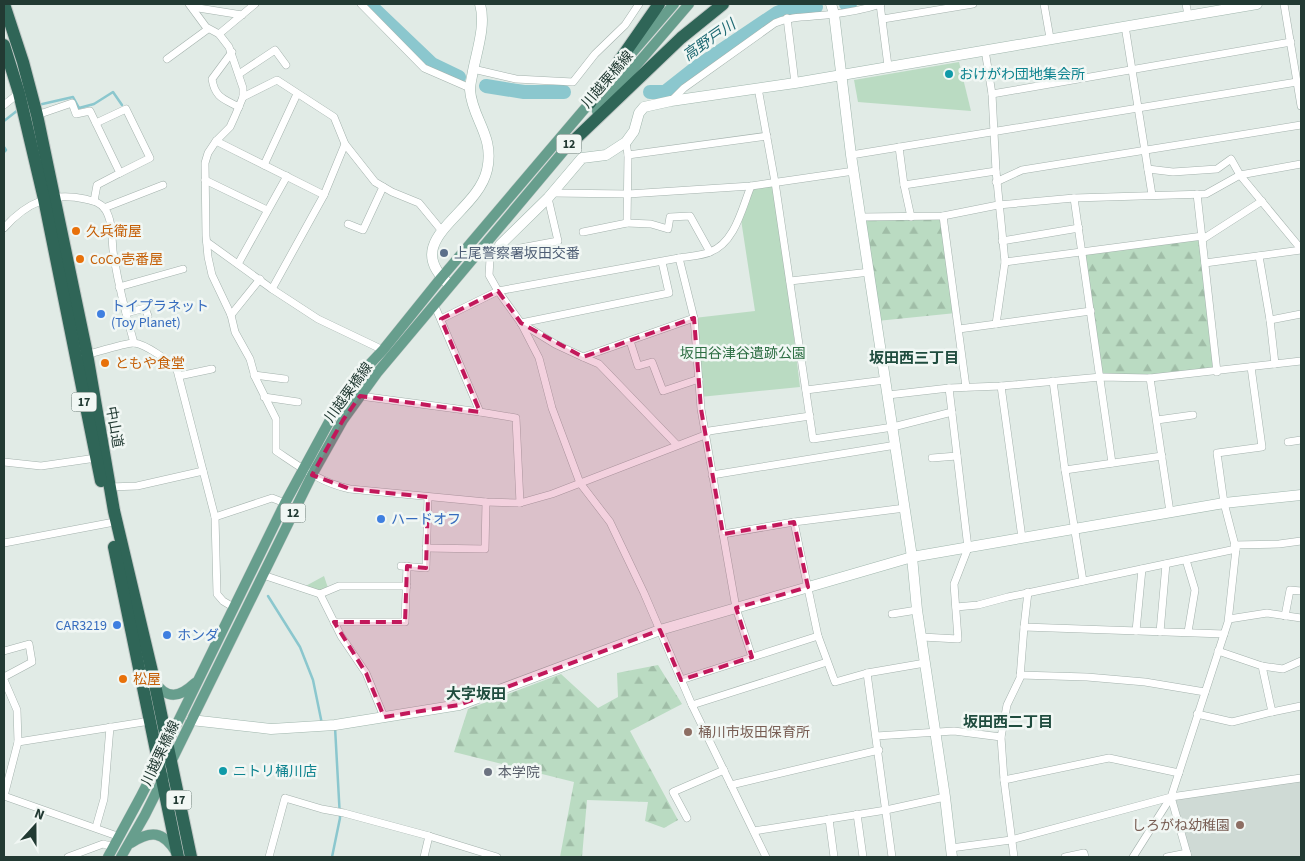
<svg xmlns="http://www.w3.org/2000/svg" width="1305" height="861" font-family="'Source Sans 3','Noto Sans JP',sans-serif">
  <defs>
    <pattern id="forest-firs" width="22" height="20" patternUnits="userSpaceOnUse" patternTransform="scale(1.25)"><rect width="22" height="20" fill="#badbc2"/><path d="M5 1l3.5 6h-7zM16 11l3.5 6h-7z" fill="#a0bda7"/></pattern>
  </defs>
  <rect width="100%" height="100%" fill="#e1ebe6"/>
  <polygon fill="#cfdad5" points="1301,778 1301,857 1188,857 1171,797"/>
  <g fill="url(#forest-firs)">
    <polygon points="943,216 956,313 877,321 862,217"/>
    <polygon points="1203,236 1217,372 1101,377 1082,252"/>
    <polygon points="658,665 682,704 630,731 678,820 664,828 645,821 648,802 587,800 582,857 560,857 574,782 454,752 468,709 561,674 598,708 618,697 617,673"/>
  </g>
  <g fill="#badbc2">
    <polygon points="959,62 971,111 858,102 854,80"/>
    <polygon points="775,182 800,387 700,397 694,318 755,311 740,213 751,186"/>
    <polygon points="324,576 328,588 320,594 302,588"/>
  </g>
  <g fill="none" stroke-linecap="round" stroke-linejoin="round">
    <g stroke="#8bc7ce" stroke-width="2.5">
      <polyline points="38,105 73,97 79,108 94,104 113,92 122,105"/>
      <polyline points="4,121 18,110"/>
      <polyline points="4,147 6,150 4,152"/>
      <polyline points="268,596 300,647 313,680 322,724"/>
      <polyline points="332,857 340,818 335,727"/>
    </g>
    <g stroke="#8bc7ce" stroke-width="14">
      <polyline points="369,4 432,64 459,77"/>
      <polyline points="846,4 850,4"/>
      <polyline points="486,86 524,92 564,92"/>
      <polyline points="650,92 665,92 698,66 777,13 787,9 816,7"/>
    </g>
    <defs>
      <g id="street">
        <path d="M 189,4 L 206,27 L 219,34 L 229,47 L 243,88 L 243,97 L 235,116 L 230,127 L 216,141 L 208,153 L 205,163 L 206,236 L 208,257 L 212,275 L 231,315 L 235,332 L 250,359 L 255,377 L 276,419 L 276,451 C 300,467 321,483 350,489 L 486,502 L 520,503 L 552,494 L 705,435 L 709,431 L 810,416"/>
        <polyline points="361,4 424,68 470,88"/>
        <polyline points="880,4 888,66"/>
        <polyline points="1044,4 1050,38"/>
        <polyline points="1186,4 1188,15"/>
        <polyline points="1284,4 1301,106"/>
        <polyline points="192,7 242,15"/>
        <polyline points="787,18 795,83"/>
        <polyline points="883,19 973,4"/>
        <polyline points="1125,26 1152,195"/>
        <polyline points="219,34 255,4"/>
        <polyline points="985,50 992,94 996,171 1005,262 996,324"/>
        <path d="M 232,52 L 212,79 C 215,98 224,99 239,107"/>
        <polyline points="167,59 208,29"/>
        <polyline points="473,69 516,79 573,82 595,54 625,25 639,4"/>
        <polyline points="239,74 275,50 286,65"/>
        <polyline points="758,88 775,182 813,439 893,427 952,412"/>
        <polyline points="992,94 1291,42"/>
        <polyline points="243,97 277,80 334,117 345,144 324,195 272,289"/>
        <path d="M 672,100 L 684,88 L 775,23 C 791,16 808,17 826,15 C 845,13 863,10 881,4"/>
        <polyline points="4,105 19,93"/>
        <polyline points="37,115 72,103 76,114 90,111 120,173 97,185 94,201"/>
        <polyline points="96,123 126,109 150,158 120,173"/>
        <polyline points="216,141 324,195"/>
        <polyline points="626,142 628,155 627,223 651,224 668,229 670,217 690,216 710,252"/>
        <polyline points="345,144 375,182 392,192 419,203 442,231"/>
        <polyline points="899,147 904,185 911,217"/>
        <polyline points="628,155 767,136"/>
        <polyline points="851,155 1297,82"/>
        <polyline points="264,165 297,94"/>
        <polyline points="1148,169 1173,172 1217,169 1231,159 1240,175 1301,249"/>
        <polyline points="205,180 267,210"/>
        <polyline points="996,182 1022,170 1301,125"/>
        <polyline points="904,185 996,171"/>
        <path d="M 751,186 C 742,208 735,243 710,252 C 701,256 689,256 679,258 L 694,318 L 701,409 L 736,608 L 752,657"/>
        <polyline points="553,193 628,194 751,186 854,171"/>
        <polyline points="1197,194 1217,372"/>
        <polyline points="548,198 558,241 510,250 500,245 490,259 489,275 498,291 521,323 539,358 552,408 580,483 610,522 644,593 692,705 766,857"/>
        <polyline points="1074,198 1112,463"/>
        <polyline points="104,208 163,185"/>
        <polyline points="943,216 966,387"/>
        <polyline points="862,217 943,216 998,205 1074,198 1206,194 1240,175 1301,164"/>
        <polyline points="348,224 363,230 383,187"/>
        <path d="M 4,228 C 27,202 51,192 85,199 C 93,201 100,202 105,209 C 114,223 111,242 114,258 C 119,287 126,315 134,343"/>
        <polyline points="583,232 627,223"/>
        <polyline points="1203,239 1262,201"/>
        <polyline points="1002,241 1079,228"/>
        <polyline points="207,242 272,289 318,319 383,350"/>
        <polyline points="1259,256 1270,320 1275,364"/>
        <polyline points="1005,262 1203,236"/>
        <polyline points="1205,263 1301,250"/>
        <polyline points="238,264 287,176"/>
        <polyline points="790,281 870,272"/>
        <polyline points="119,287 183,269"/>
        <polyline points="434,304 480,412 516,418 520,503"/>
        <polyline points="126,313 145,308 148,316"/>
        <polyline points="231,315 260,279"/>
        <polyline points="441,319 498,291 679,258"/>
        <polyline points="1270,320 1301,314"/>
        <polyline points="521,323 555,344 583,357 694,318"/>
        <polyline points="521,323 669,293 662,262"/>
        <polyline points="959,329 1091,311"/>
        <polyline points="630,341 638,366 652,362 663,391 699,379"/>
        <path d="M 85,355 C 94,353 128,342 134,343 C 145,344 170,361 177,370 L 215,517 L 217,594 L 223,601 L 233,607"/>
        <polyline points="583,357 599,364 677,445"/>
        <polyline points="254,375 285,379"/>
        <polyline points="179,376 212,369"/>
        <polyline points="1150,378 1170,512"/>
        <polyline points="1053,381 1065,470 1083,581"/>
        <polyline points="1001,386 1022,538"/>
        <polyline points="806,390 885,380"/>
        <polyline points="888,395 949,388 1001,386 1101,377 1150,378 1301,361"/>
        <polyline points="360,396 480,412"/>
        <polyline points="264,397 298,402"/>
        <polyline points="1157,420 1193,415"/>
        <polyline points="1288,442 1301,440"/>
        <polyline points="932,458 957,456"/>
        <polyline points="4,462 41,466 96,458"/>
        <polyline points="1065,470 1162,456"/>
        <polyline points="712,475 896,445"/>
        <polyline points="110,487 137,486 203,471"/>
        <polyline points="215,517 272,498 285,503"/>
        <polyline points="794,522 905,508"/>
        <polyline points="723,534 794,522 818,636 835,682 867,673 925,663"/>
        <polyline points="4,543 109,523"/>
        <polyline points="1234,545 1279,544 1301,541"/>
        <polyline points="426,548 485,549 486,502"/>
        <polyline points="1186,560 1195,590 1188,632"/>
        <polyline points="401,566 426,568 428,497"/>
        <polyline points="263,575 320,594 339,586 407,586"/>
        <polyline points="1028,592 1024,627 1224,634"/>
        <polyline points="320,594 341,636 366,673 384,717"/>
        <polyline points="956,607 978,605 1008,597 1236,549"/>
        <polyline points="892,614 917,610"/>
        <polyline points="1285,616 1290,590 1301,591"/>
        <polyline points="1229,619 1267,613 1301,618"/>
        <polyline points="334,622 405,622 407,566"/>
        <polyline points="1136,631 1142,569"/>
        <polyline points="1160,632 1166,564"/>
        <polyline points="922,637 958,639 954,584 968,548 949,388"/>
        <polyline points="4,651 29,644 32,662 4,677"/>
        <polyline points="1218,651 1262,666 1272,712 1301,706"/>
        <polyline points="1262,666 1283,669 1301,661"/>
        <polyline points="867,673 892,857"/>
        <polyline points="1020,675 1087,677 1145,682 1205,692"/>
        <polyline points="4,680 17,710 18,742 4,796"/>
        <polyline points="681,680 818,636"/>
        <polyline points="692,705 827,662"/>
        <polyline points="1197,714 1232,722 1272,712"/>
        <polyline points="876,736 954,731 1001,737"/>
        <polyline points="18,742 150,721"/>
        <polyline points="1004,780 1001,737 1007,705 1020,678 1024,627"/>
        <polyline points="731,785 879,750"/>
        <polyline points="4,796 120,837"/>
        <polyline points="1171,797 1188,857"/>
        <polyline points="857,814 863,857"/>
        <polyline points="687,818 673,792 724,770"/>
        <polyline points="829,819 834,857"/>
        <polyline points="96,827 104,799 110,727"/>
        <polyline points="754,831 886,810 945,797"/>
        <polyline points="951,848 1011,840 1171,797 1301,778"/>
        <polyline points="68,857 103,844 114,847"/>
        <polyline points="269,857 285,798 322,809 344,813 429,836 497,857"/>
        <polyline points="424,857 429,836"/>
        <polyline points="1014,857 1004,780 1109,758 1179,773"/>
        <polyline points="1065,857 1084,853 1085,857"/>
        <polyline points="1133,857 1171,797 1228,622 1236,549 1224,503 1217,453 1262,447 1251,367"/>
        <polyline points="1167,857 1187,853"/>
      </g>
      <g id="secondary">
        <polyline points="831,4 834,14 851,155 912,557 917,610 945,797 952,857"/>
        <polyline points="500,245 548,198 582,158 606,155 626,142 634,131 639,113 644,107 671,101 795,83 1257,4"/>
        <path d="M 450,285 C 397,240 477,215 487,170 C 495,136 472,119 470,90 C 470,84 472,77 473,71 C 477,50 486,25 480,4"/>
        <polyline points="191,720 271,729 335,725 459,705 660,630 912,557 1224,503 1301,495"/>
      </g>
      <g id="primary">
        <polyline points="625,61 674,4"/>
        <polyline points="597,111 689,4"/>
        <path d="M 154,681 C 167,700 179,698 195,683"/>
        <polyline points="166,746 285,503 336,409 367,367 383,350 441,278 593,99"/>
        <polyline points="170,764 312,475 343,420 377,373 572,141"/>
        <path d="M 131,843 C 151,830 163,831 176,852"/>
        <polyline points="108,857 141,796 160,759"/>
        <polyline points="121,857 145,815 164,777"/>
      </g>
      <g id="highway">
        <polyline points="4,4 23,62 37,115 87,354 114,511 154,680 191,857"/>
        <polyline points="4,45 19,93 44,199 101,481"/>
        <polyline points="590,103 659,4"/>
        <polyline points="568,146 681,38 723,4"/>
        <polyline points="114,547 178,857"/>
      </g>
    </defs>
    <use href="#street" stroke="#a4b2ad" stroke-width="8"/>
    <use href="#secondary" stroke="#a0b6ad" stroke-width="11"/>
    <use href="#primary" stroke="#c1c8c6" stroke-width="11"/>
    <use href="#highway" stroke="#c1c8c6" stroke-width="14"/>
    <use href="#street" stroke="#fff" stroke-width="7"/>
    <use href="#secondary" stroke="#fff" stroke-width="10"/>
    <use href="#primary" stroke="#679e8d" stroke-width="10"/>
    <use href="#highway" stroke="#2f6557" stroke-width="12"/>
  </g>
  <path fill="#c2185b" fill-opacity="0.2" stroke="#c2185b" stroke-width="4" stroke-dasharray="10 6" stroke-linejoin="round" d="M 498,291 L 521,323 L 583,357 L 694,318 L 701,409 L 723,534 L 794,522 L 808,587 L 736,608 L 752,657 L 681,680 L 660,630 L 459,705 L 384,717 L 366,673 L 334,622 L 405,622 L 407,566 L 426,568 L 428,497 L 350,489 L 312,475 L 343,420 L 360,396 L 480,412 L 441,319 Z"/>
  <g fill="#0f9aa8" stroke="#f1f7f4" stroke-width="2">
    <circle cx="949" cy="74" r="5"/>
    <circle cx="223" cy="771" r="5"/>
  </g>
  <g fill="#e8710a" stroke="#f1f7f4" stroke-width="2">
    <circle cx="76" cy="231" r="5"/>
    <circle cx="80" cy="259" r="5"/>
    <circle cx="105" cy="363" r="5"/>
    <circle cx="123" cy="679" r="5"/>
  </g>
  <circle fill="#5c6f8a" stroke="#f1f7f4" stroke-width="2" cx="444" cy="253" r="5"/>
  <g fill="#3f7fe0" stroke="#f1f7f4" stroke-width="2">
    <circle cx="101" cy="314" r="5"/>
    <circle cx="381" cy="519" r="5"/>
    <circle cx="117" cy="625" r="5"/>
    <circle cx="167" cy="635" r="5"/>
  </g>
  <g fill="#8d6e63" stroke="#f1f7f4" stroke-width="2">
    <circle cx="688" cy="732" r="5"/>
    <circle cx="1240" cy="825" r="5"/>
  </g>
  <circle fill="#6b7280" stroke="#f1f7f4" stroke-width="2" cx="488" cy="772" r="5"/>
  <g text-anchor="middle" stroke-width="5" stroke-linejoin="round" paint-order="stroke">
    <g fill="#f1f7f4" stroke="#60736d" stroke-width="1">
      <rect x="556.5" y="134.5" width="25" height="19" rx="4"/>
      <rect x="71.5" y="392.5" width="25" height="19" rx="4"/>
      <rect x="280.5" y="503.5" width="25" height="19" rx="4"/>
      <rect x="166.5" y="790.5" width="25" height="19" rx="4"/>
    </g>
    <g font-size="12" font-weight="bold" fill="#223a33">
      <text x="569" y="148">12</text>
      <text x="84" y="406">17</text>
      <text x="293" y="517">12</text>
      <text x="179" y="804">17</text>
    </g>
    <g font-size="14" fill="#0d838f" stroke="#f1f7f4" text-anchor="start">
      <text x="959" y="79">おけがわ団地集会所</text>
      <text x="233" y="776">ニトリ桶川店</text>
    </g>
    <g font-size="14" fill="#223a33" stroke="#f1f7f4">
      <text transform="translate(607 79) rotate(-49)" y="5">川越栗橋線</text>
      <text transform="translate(348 392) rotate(-54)" y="5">川越栗橋線</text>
      <text transform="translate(115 427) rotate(80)" y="5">中山道</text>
      <text transform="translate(160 753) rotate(-65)" y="5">川越栗橋線</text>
    </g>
    <g font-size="14" fill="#c56008" stroke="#f1f7f4" text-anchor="start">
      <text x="86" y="236">久兵衛屋</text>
      <text x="90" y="264">CoCo壱番屋</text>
      <text x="115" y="368">ともや食堂</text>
      <text x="133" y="684">松屋</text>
    </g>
    <g font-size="14" fill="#4e5e75" stroke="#f1f7f4" text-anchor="start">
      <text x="454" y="258">上尾警察署坂田交番</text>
    </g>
    <g font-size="14" fill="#366cbe" stroke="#f1f7f4" text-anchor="start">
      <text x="111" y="311">トイプラネット<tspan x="111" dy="16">(Toy Planet)</tspan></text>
      <text x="391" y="524">ハードオフ</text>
      <text x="107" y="630" text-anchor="end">CAR3219</text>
      <text x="177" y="640">ホンダ</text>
    </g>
    <g font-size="14" fill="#2e6f44" stroke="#f1f7f4">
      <text x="743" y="358">坂田谷津谷遺跡公園</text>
    </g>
    <g font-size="14" fill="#785e54" stroke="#f1f7f4" text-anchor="start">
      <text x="698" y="737">桶川市坂田保育所</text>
      <text x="1230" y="830" text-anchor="end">しろがね幼稚園</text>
    </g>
    <g font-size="14" fill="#5b616d" stroke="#f1f7f4" text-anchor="start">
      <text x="498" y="777">本学院</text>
    </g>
    <g font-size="15" font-style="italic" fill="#1f6a73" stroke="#f1f7f4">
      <text transform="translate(709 40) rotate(-35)" y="5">高野戸川</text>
    </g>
    <g font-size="15" font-weight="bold" fill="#1f4c3e" stroke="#f1f7f4">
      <text x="914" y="363">坂田西三丁目</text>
      <text x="476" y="699">大字坂田</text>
      <text x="1008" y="727">坂田西二丁目</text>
    </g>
  </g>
  <rect width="1305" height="861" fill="none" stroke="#223a33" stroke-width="10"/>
  <g transform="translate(35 826) rotate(21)" stroke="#f1f7f4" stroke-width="4" paint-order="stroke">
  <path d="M0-4L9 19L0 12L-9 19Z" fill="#223a33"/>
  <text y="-8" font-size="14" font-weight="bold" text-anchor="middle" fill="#223a33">N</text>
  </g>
</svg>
